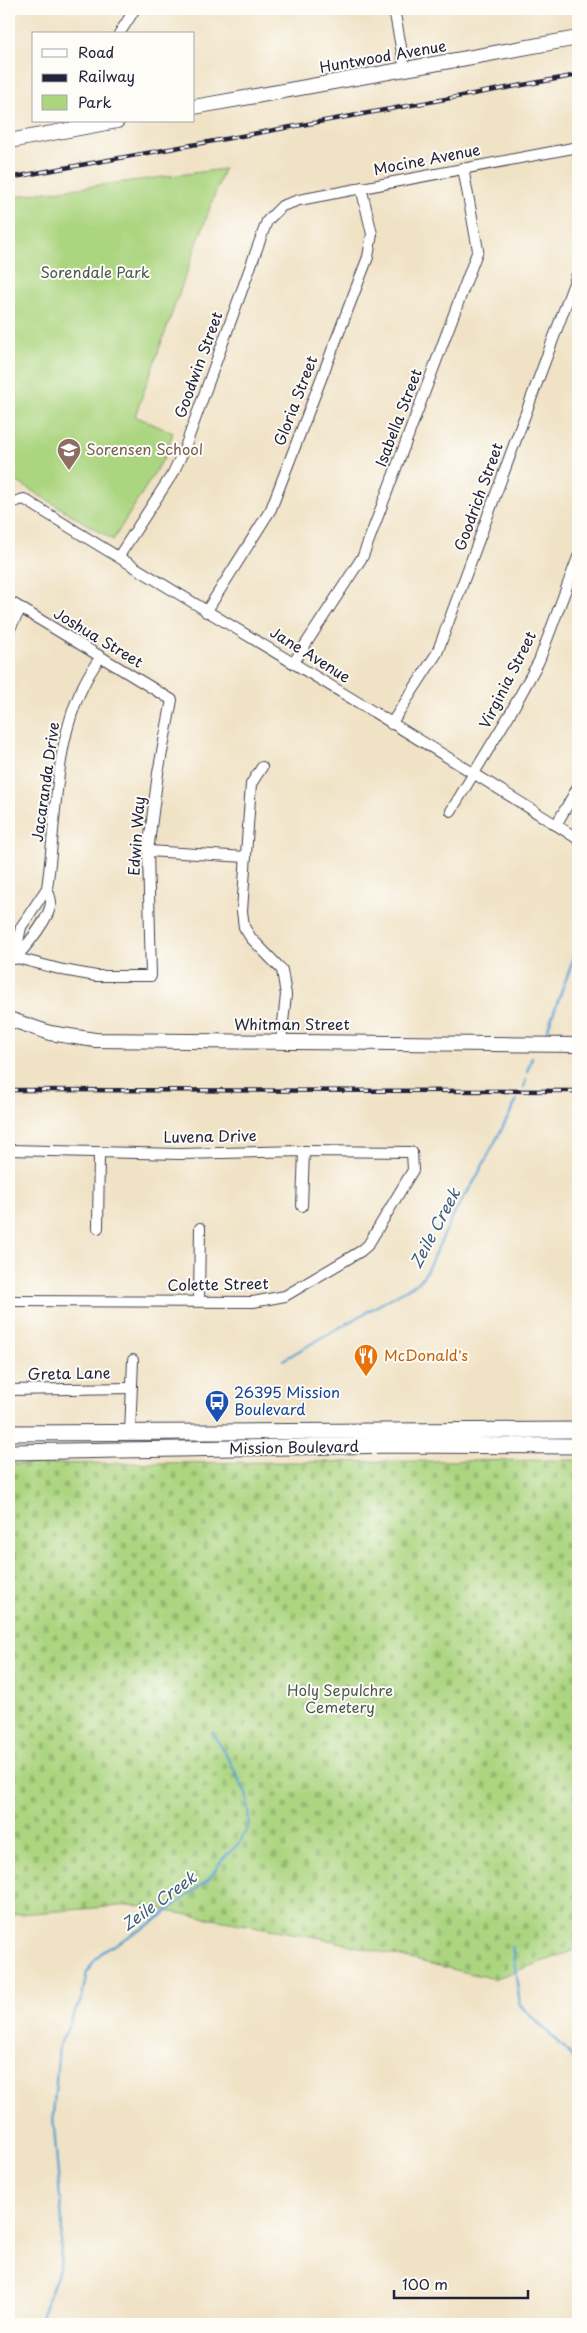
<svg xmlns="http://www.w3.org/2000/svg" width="587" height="2333" font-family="'Playpen Sans',sans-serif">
  <defs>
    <pattern id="cemetery-stones" width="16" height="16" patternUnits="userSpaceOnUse" patternTransform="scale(1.25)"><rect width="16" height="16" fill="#acd580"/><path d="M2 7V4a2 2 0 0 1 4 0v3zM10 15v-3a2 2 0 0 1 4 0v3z" fill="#94b770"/></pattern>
  </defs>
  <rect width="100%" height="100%" fill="#fdfcf7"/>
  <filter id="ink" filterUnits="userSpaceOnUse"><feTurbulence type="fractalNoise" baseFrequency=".02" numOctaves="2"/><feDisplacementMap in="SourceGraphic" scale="10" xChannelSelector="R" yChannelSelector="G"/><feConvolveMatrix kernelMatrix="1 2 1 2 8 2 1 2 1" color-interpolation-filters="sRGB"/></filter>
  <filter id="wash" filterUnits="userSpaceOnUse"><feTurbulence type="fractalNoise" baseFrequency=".0096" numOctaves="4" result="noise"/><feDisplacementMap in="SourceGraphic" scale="20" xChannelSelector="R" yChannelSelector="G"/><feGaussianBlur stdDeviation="1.12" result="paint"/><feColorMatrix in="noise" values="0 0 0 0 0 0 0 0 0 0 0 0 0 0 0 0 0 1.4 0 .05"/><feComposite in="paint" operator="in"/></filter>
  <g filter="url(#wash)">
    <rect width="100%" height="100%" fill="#f0e2c5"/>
    <polygon fill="url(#cemetery-stones)" stroke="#677c5e" points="578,1460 578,1949 494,1979 321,1938 132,1905 9,1915 9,1464"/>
    <polygon fill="#acd580" stroke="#677c5e" points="224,169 135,416 173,433 165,456 113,540 16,481 9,490 9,197"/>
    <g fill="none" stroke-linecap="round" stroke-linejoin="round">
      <g stroke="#5ba3d1" stroke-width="2.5">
        <polyline points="546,1033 578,947"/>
        <polyline points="527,1072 532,1057"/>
        <polyline points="524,1087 526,1080"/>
        <polyline points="283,1360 419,1282 426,1272 456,1210 475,1180 517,1100"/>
        <polyline points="512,1946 520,2005 578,2062"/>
        <polyline points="38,2324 60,2268 62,2222 53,2115 59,2046 82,1997 87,1972 94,1961 101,1953 152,1923 208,1880 223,1859 240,1842 249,1825 247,1796 231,1763 212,1732"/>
      </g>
    </g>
  </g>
  <g filter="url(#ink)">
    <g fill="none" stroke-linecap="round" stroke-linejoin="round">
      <defs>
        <g id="street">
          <polyline points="394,9 405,69"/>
          <polyline points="119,34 135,9"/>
          <path d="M 9,508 L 13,502 L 24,499 C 208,614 396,722 578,839"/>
          <polyline points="119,556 173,473 184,450 267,221 282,206 299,200 578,147"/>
          <polyline points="9,601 172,700 158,773 148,851 151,976 96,976 63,970 9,956"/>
          <polyline points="206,612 271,509 368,257 372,234 361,187"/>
          <polyline points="9,630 21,608"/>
          <polyline points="294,662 363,556 478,250 463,168"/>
          <polyline points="391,724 437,653 578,272"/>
          <polyline points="262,767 251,784 242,911 244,927 251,938 282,970 286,995 281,1041"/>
          <polyline points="451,811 511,712 539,661 578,557"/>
          <polyline points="556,825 578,787"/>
          <polyline points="148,851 246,857"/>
          <polyline points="15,958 21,927 47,888"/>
          <path d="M 15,959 C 26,946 49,920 51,903 C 51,898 48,892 47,888 C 58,812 52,722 100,658"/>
          <polyline points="9,1150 180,1154 304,1151 412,1152 413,1170 368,1245 361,1251 285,1296 253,1302 9,1301"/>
          <polyline points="302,1206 304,1151"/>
          <polyline points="98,1228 99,1153"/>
          <polyline points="199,1301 200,1228"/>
          <polyline points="9,1390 130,1388"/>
          <polyline points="130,1433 133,1360"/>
        </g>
        <g id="secondary">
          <polyline points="194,107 578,38"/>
          <polyline points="9,141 117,121"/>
          <polyline points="9,1019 50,1033 95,1040 578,1045"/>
        </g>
        <g id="primary">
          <polyline points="9,1433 578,1430"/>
          <polyline points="9,1452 396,1445 578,1446"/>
        </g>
      </defs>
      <use href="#street" stroke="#413f50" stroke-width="12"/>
      <use href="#secondary" stroke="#413f50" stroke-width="16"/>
      <use href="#primary" stroke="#413f50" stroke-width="17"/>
      <use href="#street" stroke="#fff" stroke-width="10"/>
      <use href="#secondary" stroke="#fff" stroke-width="14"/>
      <use href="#primary" stroke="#fff" stroke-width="15"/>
      <defs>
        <g id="rail">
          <polyline points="9,178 578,75"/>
          <polyline points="9,1090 578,1091"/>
        </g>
      </defs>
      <use href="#rail" stroke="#22223b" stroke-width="4.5"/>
      <use href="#rail" stroke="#fdfcf7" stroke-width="2.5" stroke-dasharray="8" stroke-linecap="butt"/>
    </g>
  </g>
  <defs>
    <symbol id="school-pin" viewBox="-11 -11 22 30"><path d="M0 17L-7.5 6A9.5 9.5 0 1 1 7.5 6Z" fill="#8d6e63" stroke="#fdfcf7"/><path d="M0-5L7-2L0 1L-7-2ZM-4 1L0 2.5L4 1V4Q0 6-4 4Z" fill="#fff"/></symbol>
    <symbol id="restaurant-pin" viewBox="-11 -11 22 30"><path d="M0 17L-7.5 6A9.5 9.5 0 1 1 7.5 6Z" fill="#e8710a" stroke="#fdfcf7"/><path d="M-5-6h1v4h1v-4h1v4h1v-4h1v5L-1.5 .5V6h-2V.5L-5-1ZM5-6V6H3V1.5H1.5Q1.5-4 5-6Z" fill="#fff"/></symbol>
    <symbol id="bus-pin" viewBox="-11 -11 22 30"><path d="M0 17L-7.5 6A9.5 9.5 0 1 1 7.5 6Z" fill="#1a4fb4" stroke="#fdfcf7"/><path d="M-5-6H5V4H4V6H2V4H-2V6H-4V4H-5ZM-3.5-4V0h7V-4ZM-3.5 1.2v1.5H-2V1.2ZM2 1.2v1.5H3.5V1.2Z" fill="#fff"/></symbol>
  </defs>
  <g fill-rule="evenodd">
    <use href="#school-pin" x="55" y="436" width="28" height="38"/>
    <use href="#restaurant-pin" x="352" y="1342" width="28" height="38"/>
    <use href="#bus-pin" x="203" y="1388" width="28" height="38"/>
  </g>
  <g text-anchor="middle" stroke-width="4" stroke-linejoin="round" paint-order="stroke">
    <g font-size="15" fill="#22223b" stroke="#fdfcf7">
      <text transform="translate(383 57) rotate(-10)" y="5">Huntwood Avenue</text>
      <text transform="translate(427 160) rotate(-11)" y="5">Mocine Avenue</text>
      <text transform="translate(199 365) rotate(-70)" y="5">Goodwin Street</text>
      <text transform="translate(296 401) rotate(-69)" y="5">Gloria Street</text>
      <text transform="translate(399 418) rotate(-69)" y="5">Isabella Street</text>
      <text transform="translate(479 497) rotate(-70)" y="5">Goodrich Street</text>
      <text transform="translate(98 638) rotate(31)" y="5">Joshua Street</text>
      <text transform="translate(310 655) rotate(32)" y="5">Jane Avenue</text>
      <text transform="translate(508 680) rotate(-63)" y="5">Virginia Street</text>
      <text transform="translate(46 782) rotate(-82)" y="5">Jacaranda Drive</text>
      <text transform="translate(137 836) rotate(-86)" y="5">Edwin Way</text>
      <text x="292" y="1030">Whitman Street</text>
      <text transform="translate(210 1137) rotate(-1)" y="5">Luvena Drive</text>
      <text transform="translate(218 1285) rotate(-1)" y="5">Colette Street</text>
      <text transform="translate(69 1374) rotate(-1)" y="5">Greta Lane</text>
      <text transform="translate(294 1448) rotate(-1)" y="5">Mission Boulevard</text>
    </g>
    <g font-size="15" fill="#4b5850" stroke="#fdfcf7">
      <text x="95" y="278">Sorendale Park</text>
      <text x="340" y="1696">Holy Sepulchre<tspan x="340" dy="17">Cemetery</tspan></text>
    </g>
    <g font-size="15" fill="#785e54" stroke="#fdfcf7" text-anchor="start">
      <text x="86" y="455">Sorensen School</text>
    </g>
    <g font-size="15" fill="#c56008" stroke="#fdfcf7" text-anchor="start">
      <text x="384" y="1361">McDonald's</text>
    </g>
    <g font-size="15" fill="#164399" stroke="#fdfcf7" text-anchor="start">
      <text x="234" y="1398">26395 Mission<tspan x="234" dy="17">Boulevard</tspan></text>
    </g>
    <g font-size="16" font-style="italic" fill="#3c5c7e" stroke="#fdfcf7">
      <text transform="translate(435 1228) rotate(-62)" y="6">Zeile Creek</text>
      <text transform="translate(159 1901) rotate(-36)" y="6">Zeile Creek</text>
    </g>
  </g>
  <rect width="587" height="2333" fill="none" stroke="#fdfcf7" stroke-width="30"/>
  <rect x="32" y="32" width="162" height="90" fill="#fdfcf7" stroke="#a5a5ac"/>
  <rect x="42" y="49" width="25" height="8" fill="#ffffff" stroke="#a5a5ac"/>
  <text x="78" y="58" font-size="15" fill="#22223b">Road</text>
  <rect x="42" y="74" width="25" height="8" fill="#22223b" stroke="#a5a5ac"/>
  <text x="78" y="82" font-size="15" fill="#22223b">Railway</text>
  <rect x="42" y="95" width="25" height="15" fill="#acd580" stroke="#a5a5ac"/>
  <text x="78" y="108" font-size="15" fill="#22223b">Park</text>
  <path d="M394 2290v8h134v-8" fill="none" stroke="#22223b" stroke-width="2.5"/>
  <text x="402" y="2290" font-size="15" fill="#22223b" stroke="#fdfcf7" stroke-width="4" paint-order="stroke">100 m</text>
</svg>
